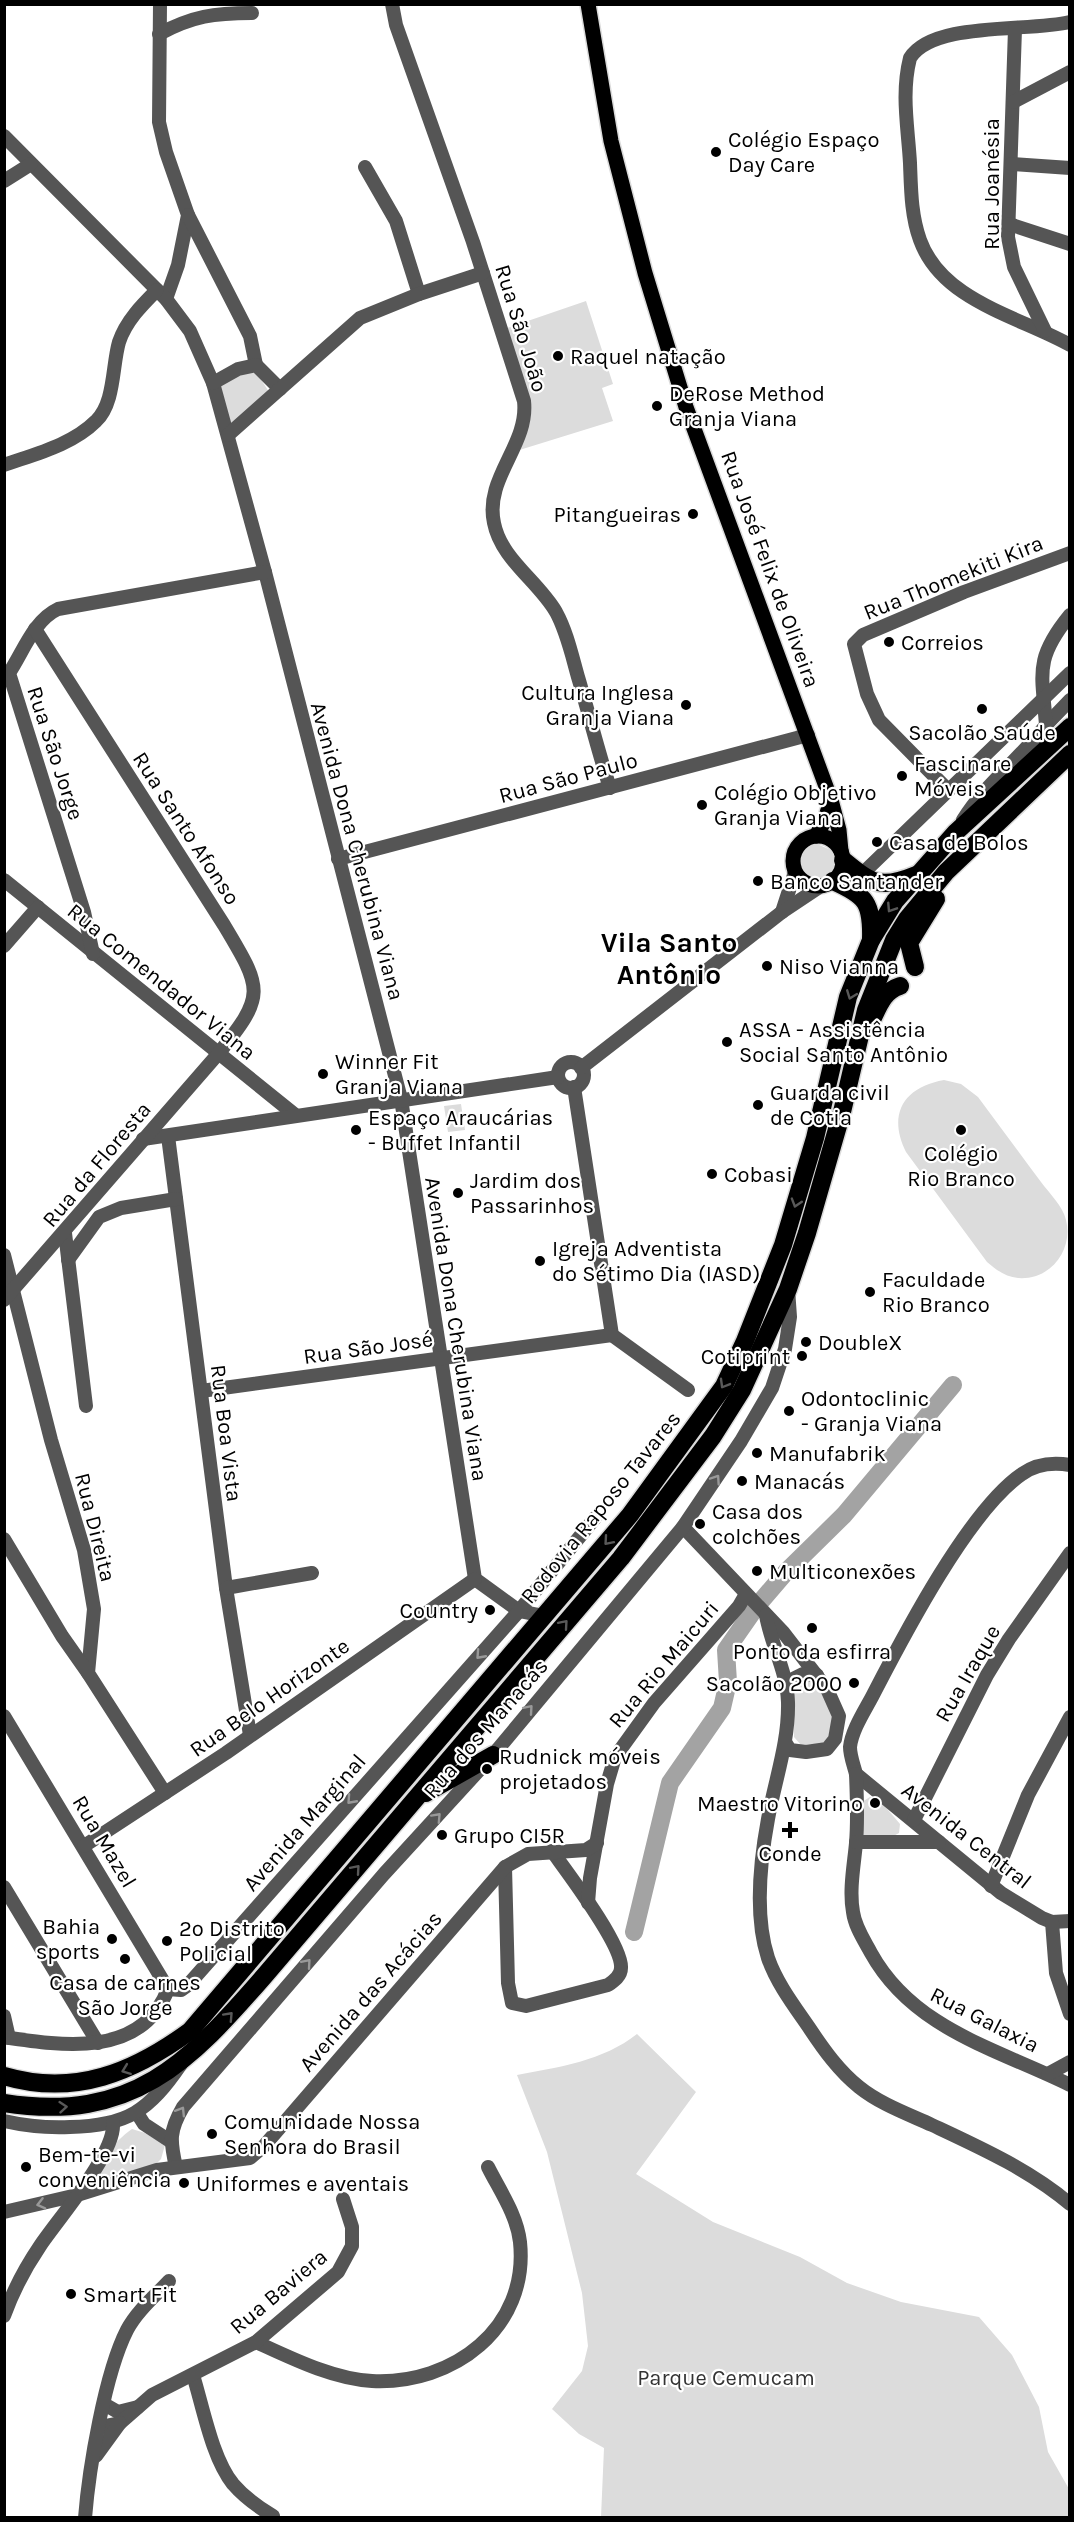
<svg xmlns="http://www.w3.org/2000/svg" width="1074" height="2522" font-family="Karla,sans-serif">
  <rect width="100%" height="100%" fill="#fff"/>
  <g fill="#dcdcdc">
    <polygon points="586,301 613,384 602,388 613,421 513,452 526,425 504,329"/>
    <polygon points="253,367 269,392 231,429 218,386"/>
    <path d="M 812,842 L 831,850 L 840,869 L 836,875 L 812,883 C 789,877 789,848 812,842 Z"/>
    <path d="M 944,1080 L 961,1084 L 978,1097 C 999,1125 1020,1154 1041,1182 C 1049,1193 1063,1206 1066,1220 C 1072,1243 1059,1268 1036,1276 C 1015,1282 1002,1275 987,1262 L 906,1152 C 887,1114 904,1087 944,1080 Z"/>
    <polygon points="461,1104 465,1130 448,1132 444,1106"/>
    <polygon points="811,1677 833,1711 834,1736 822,1744 801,1745 794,1737 793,1684"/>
    <polygon points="870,1797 877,1797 900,1824 899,1833 888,1839 863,1838 862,1802"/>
    <path d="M 637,2034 L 696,2092 L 636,2174 L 713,2222 L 800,2257 L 847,2283 L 901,2302 L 979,2317 L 1012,2355 L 1039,2407 L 1048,2452 L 1069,2489 L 1069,2517 L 601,2517 L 604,2448 L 579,2434 L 552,2409 L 582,2371 L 588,2346 L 582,2293 L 547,2152 L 517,2075 C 559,2067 603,2061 637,2034 Z"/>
    <path d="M 132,2129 L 145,2133 L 165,2145 L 161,2159 L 154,2166 L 89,2189 C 91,2166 114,2142 132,2129 Z"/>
  </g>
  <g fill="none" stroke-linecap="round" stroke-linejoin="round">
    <polyline stroke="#a3a3a3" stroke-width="18" points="634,1932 670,1783 722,1708 728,1682 726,1650 756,1607 786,1572 844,1515 953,1385"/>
    <defs>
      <g id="major">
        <polyline points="588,4 611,141 645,273 686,407 831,800 839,830 841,851"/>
        <circle cx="818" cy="861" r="25"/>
        <polyline points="816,836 825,820 831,800"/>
      </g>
      <g id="highway">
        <path d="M 843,860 C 871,883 880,890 916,875"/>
        <path d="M 833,881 C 867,896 872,903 871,940"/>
        <polyline points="915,967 909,943 936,899"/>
        <path d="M 872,1020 C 879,1005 884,991 900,986"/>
        <polyline points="426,1793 493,1755"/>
        <path d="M 4,2076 C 75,2097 134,2072 190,2031 L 630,1515 L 724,1386 L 745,1341 L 783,1245 L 815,1138 L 848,997 L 871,940 L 895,901 L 956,832 L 1070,727"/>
        <path d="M 4,2103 C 132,2123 189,2063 266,1974 L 621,1558 L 713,1436 L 742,1390 L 788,1289 L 807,1233 L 842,1112 L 866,1010 L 894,940 L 907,919 L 946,872 L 1070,754"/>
      </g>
    </defs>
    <use href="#major" stroke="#dbdbdb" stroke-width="18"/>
    <use href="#highway" stroke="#dbdbdb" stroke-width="21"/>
    <g stroke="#555" stroke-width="14">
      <polyline points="160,4 159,122 166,152 188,215 178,265 166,299"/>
      <path d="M 392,4 L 396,25 L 473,242 L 524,401 C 529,445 484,478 494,523 C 501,559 538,581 556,612 C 567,632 572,656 578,677 C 589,714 598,751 610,788"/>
      <path d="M 1070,22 C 1030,32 933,21 910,58 C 901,94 908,127 910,163 C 911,189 911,215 920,240 C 942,301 1018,316 1070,345"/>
      <polyline points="1015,29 1008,237 1014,267 1045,331"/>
      <path d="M 159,34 C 193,16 214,13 252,13"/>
      <polyline points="1013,102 1070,72"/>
      <polyline points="4,136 166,299 190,331 213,383 265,572 401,1099 475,1579 519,1611 544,1616"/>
      <polyline points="1011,164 1070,168"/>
      <polyline points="365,167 396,221 419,294"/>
      <polyline points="4,181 31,164"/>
      <polyline points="188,215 250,336 256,365"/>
      <polyline points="1009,224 1070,244"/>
      <polyline points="213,383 238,369 256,365 280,389"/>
      <polyline points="228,435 360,318 419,294 483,273"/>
      <path d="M 4,465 C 35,454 72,445 96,421 C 115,403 112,366 119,342 C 126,321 142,305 157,290"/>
      <polyline points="1046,725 1070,700"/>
      <polyline points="948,790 879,720 867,694 854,644 863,635 964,592 1070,553"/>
      <path d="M 963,820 C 985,784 1020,759 1046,725 C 1042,673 1034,659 1070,615"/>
      <polyline points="338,859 808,735"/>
      <polyline points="861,875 1070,673"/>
      <polyline points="4,880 294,1114"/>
      <polyline points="782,912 795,872"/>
      <polyline points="4,946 38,907"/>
      <path d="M 93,954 L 84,912 L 9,673 C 23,652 34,620 58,609 L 265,572"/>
      <circle cx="571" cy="1075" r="13"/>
      <polyline points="581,1068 782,912 821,886"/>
      <polyline points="574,1087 612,1335 688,1390"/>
      <polyline points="168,1136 226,1588 250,1735"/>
      <polyline points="143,1139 558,1077"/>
      <polyline points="65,1233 86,1406"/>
      <polyline points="4,1255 51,1440 84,1550 94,1609 88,1673 165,1793"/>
      <polyline points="68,1260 99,1217 121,1208 176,1199"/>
      <path d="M 4,1300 L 218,1054 C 266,995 263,990 224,925 L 35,629"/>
      <polyline points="201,1391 612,1335"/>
      <path d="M 1070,1465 C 1052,1462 1036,1464 1022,1474 C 969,1510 904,1635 874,1693 C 866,1709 852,1729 850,1747 C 850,1756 854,1766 856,1774 L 1001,1893 L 1042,1918 L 1052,1922 L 1070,1921"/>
      <polyline points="683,1527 783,1632 827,1689 839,1716 835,1739 827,1749 806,1752 790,1750 785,1742"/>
      <polyline points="4,1539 62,1636 88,1673"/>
      <polyline points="226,1588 312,1573"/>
      <path d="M 766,1615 C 771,1645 787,1671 788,1702 C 789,1742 775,1780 768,1819 C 760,1862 754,1915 768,1958 C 777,1984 795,2007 810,2029 C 824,2050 839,2071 859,2087 C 880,2104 908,2114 932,2125 C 979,2147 1030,2170 1070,2204"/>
      <polyline points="787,1682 803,1674 817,1675"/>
      <polyline points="4,1716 168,1989"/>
      <path d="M 856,1774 C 857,1797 858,1820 856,1843 C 854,1865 849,1890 853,1912 C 855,1927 864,1940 871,1953 C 913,2029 997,2049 1070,2085"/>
      <polyline points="914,1820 987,1675 1009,1639 1070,1553"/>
      <polyline points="856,1842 939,1842"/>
      <polyline points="84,1846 226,1753 475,1579"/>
      <path d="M 505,1867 L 508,1983 L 512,2003 L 526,2006 L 608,1985 C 614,1981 621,1976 621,1968 C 623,1945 567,1872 552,1851"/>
      <polyline points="991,1886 1028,1795 1070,1717"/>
      <polyline points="4,1887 98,2043"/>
      <polyline points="588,1903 590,1878 607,1784 615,1757 654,1703 739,1606 746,1594"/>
      <polyline points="1052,1922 1056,1973 1070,2014"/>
      <polyline points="168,1989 181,1990 188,1985 519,1611 595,1518"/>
      <polyline points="4,2016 9,2038"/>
      <path d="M 4,2037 C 63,2046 142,2058 168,1989"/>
      <polyline points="1048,2074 1070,2062"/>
      <polyline points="137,2113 144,2124 170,2141"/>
      <path d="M 4,2121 C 26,2126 48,2128 70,2127 C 127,2126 149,2111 181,2064"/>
      <path d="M 176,2167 C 170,2141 169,2131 183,2107 L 384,1874 L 493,1755 L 683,1527 L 741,1441 L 772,1388 L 785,1349 L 790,1317 L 788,1289"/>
      <polyline points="4,2212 77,2195 157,2170 250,2158 264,2146 505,1867 528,1854 586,1850 597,1843"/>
      <path d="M 4,2316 C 13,2291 25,2268 40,2246 C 58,2219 115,2154 113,2124"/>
      <path d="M 256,2342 C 291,2358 333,2379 372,2381 C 453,2385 529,2328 520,2242 C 517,2215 500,2191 488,2167"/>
      <path d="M 193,2375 C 203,2407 212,2458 233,2484 C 245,2498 258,2507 273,2516"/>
      <polyline points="104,2404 118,2412 138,2407"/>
      <polyline points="100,2427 120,2423 152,2395 256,2342 338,2272 352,2246 352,2227 343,2199"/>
      <polyline points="96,2456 120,2423"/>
      <path d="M 85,2518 C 89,2468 105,2373 127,2330 C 137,2311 155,2296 169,2281"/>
    </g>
    <use href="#major" stroke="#000" stroke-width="15"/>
    <use href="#highway" stroke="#000" stroke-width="18"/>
  </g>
  <defs><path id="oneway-chevron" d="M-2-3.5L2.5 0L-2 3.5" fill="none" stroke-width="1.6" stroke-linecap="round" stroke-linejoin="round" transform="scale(1.5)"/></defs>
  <g stroke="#595959">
    <use href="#oneway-chevron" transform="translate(891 908) rotate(123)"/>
    <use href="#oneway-chevron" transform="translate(851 995) rotate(111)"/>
    <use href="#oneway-chevron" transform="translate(796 1203) rotate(107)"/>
    <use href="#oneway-chevron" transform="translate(724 1384) rotate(120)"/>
    <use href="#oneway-chevron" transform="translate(608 1541) rotate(131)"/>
    <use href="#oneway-chevron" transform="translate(564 1624) rotate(-49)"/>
    <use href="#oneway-chevron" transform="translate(356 1869) rotate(-49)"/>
    <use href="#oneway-chevron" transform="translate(229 2016) rotate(-47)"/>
    <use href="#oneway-chevron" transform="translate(126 2070) rotate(159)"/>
    <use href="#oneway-chevron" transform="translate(63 2107) rotate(-5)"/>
  </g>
  <g stroke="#999">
    <use href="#oneway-chevron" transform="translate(716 1479) rotate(-56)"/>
    <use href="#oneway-chevron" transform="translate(480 1655) rotate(132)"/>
    <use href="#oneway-chevron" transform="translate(529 1709) rotate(-49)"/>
    <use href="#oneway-chevron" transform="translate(351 1800) rotate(132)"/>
    <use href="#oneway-chevron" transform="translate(437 1817) rotate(-47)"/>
    <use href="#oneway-chevron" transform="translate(307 1963) rotate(-49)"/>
    <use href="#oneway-chevron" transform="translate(181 2111) rotate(-58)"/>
    <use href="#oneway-chevron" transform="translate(41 2204) rotate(166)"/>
  </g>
  <g fill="#000" stroke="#fff" stroke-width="2">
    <circle cx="716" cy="152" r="6"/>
    <circle cx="558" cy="356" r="6"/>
    <circle cx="657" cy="406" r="6"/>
    <circle cx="693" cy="514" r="6"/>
    <circle cx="889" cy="642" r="6"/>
    <circle cx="686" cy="705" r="6"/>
    <circle cx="982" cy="709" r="6"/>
    <circle cx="902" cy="776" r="6"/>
    <circle cx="702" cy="805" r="6"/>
    <circle cx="877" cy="842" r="6"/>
    <circle cx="758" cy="881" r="6"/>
    <circle cx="767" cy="966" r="6"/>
    <circle cx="727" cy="1042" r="6"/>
    <circle cx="323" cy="1074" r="6"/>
    <circle cx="758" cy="1105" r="6"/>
    <circle cx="356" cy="1130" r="6"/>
    <circle cx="961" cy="1130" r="6"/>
    <circle cx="712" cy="1174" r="6"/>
    <circle cx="458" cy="1193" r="6"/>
    <circle cx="540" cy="1261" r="6"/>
    <circle cx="870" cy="1292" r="6"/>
    <circle cx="806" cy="1342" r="6"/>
    <circle cx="802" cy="1356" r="6"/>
    <circle cx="789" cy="1411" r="6"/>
    <circle cx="757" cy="1453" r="6"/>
    <circle cx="742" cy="1481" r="6"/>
    <circle cx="700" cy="1524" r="6"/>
    <circle cx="757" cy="1571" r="6"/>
    <circle cx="490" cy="1610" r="6"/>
    <circle cx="812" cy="1628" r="6"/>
    <circle cx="854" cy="1683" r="6"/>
    <circle cx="487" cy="1769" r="6"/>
    <circle cx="875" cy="1803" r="6"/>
    <path d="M787 1821h6v6h6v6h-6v6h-6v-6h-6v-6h6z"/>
    <circle cx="442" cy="1835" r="6"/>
    <circle cx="112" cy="1939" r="6"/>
    <circle cx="167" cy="1941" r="6"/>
    <circle cx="125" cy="1959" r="6"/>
    <circle cx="212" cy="2134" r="6"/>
    <circle cx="26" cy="2167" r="6"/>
    <circle cx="184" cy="2183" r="6"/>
    <circle cx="71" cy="2294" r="6"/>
  </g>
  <g text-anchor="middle" stroke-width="4.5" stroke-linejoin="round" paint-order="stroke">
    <g font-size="22" fill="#000" stroke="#fff" text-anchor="start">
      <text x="728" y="147">Colégio Espaço<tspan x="728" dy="25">Day Care</tspan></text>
      <text x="570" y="364">Raquel natação</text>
      <text x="669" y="401">DeRose Method<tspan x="669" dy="25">Granja Viana</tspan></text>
      <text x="681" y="522" text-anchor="end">Pitangueiras</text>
      <text x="901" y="650">Correios</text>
      <text x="674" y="700" text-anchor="end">Cultura Inglesa<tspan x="674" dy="25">Granja Viana</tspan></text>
      <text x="982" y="740" text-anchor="middle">Sacolão Saúde</text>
      <text x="914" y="771">Fascinare<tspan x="914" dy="25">Móveis</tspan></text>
      <text x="714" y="800">Colégio Objetivo<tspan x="714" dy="25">Granja Viana</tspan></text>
      <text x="889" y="850">Casa de Bolos</text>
      <text x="770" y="889">Banco Santander</text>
      <text x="779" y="974">Niso Vianna</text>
      <text x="739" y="1037">ASSA - Assistência<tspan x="739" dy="25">Social Santo Antônio</tspan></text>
      <text x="335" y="1069">Winner Fit<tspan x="335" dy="25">Granja Viana</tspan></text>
      <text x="770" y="1100">Guarda civil<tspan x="770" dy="25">de Cotia</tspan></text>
      <text x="368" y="1125">Espaço Araucárias<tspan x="368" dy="25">- Buffet Infantil</tspan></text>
      <text x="961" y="1161" text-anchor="middle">Colégio<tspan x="961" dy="25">Rio Branco</tspan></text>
      <text x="724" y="1182">Cobasi</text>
      <text x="470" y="1188">Jardim dos<tspan x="470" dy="25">Passarinhos</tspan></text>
      <text x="552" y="1256">Igreja Adventista<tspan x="552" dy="25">do Sétimo Dia (IASD)</tspan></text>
      <text x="882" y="1287">Faculdade<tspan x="882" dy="25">Rio Branco</tspan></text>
      <text x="818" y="1350">DoubleX</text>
      <text x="790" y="1364" text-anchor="end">Cotiprint</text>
      <text x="801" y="1406">Odontoclinic<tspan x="801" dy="25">- Granja Viana</tspan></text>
      <text x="769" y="1461">Manufabrik</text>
      <text x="754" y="1489">Manacás</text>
      <text x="712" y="1519">Casa dos<tspan x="712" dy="25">colchões</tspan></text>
      <text x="769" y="1579">Multiconexões</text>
      <text x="478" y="1618" text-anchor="end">Country</text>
      <text x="812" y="1659" text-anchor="middle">Ponto da esfirra</text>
      <text x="842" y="1691" text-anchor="end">Sacolão 2000</text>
      <text x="499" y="1764">Rudnick móveis<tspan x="499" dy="25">projetados</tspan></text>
      <text x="863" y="1811" text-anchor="end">Maestro Vitorino</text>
      <text x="454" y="1843">Grupo CI5R</text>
      <text x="790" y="1861" text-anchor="middle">Conde</text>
      <text x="100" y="1934" text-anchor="end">Bahia<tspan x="100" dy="25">sports</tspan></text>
      <text x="179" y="1936">2º Distrito<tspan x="179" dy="25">Policial</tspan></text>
      <text x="125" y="1990" text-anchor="middle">Casa de carnes<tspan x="125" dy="25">São Jorge</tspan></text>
      <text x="224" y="2129">Comunidade Nossa<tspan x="224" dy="25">Senhora do Brasil</tspan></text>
      <text x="38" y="2162">Bem-te-vi<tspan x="38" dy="25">conveniência</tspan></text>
      <text x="196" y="2191">Uniformes e aventais</text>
      <text x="83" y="2302">Smart Fit</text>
    </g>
    <g font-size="22" fill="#000" stroke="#fff">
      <text transform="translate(991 184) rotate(-90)" y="8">Rua Joanésia</text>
      <text transform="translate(522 328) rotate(73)" y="8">Rua São João</text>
      <text transform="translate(771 569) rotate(70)" y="8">Rua José Felix de Oliveira</text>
      <text transform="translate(953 577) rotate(-22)" y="8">Rua Thomekiti Kira</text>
      <text transform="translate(56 753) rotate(72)" y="8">Rua São Jorge</text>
      <text transform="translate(568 777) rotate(-15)" y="8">Rua São Paulo</text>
      <text transform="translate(187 828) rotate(57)" y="8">Rua Santo Afonso</text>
      <text transform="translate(358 851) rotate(75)" y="8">Avenida Dona Cherubina Viana</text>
      <text transform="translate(162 981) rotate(39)" y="8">Rua Comendador Viana</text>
      <text transform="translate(96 1164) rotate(-50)" y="8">Rua da Floresta</text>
      <text transform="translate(457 1329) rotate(81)" y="8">Avenida Dona Cherubina Viana</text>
      <text transform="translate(368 1347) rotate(-8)" y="8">Rua São José</text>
      <text transform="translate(227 1433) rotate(83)" y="8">Rua Boa Vista</text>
      <text transform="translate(600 1507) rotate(-51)" y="8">Rodovia Raposo Tavares</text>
      <text transform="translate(96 1527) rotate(76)" y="8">Rua Direita</text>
      <text transform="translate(663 1664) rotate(-50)" y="8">Rua Rio Maicuri</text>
      <text transform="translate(967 1673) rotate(-60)" y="8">Rua Iraque</text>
      <text transform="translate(269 1697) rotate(-35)" y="8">Rua Belo Horizonte</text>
      <text transform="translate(485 1728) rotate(-49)" y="8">Rua dos Manacás</text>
      <text transform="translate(304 1822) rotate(-49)" y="8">Avenida Marginal</text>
      <text transform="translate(967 1835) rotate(38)" y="8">Avenida Central</text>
      <text transform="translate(105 1841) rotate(59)" y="8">Rua Mazel</text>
      <text transform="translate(370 1991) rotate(-49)" y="8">Avenida das Acácias</text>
      <text transform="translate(985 2019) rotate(27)" y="8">Rua Galaxia</text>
      <text transform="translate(278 2291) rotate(-40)" y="8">Rua Baviera</text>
    </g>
    <g font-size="22" fill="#333" stroke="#fff">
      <text x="726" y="2385">Parque Cemucam</text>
    </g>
    <g font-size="28" font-weight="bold" fill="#000" stroke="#fff">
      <text x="669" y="952">Vila Santo<tspan x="669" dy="32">Antônio</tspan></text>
    </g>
  </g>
  <rect width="1074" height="2522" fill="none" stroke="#000000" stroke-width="12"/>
</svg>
